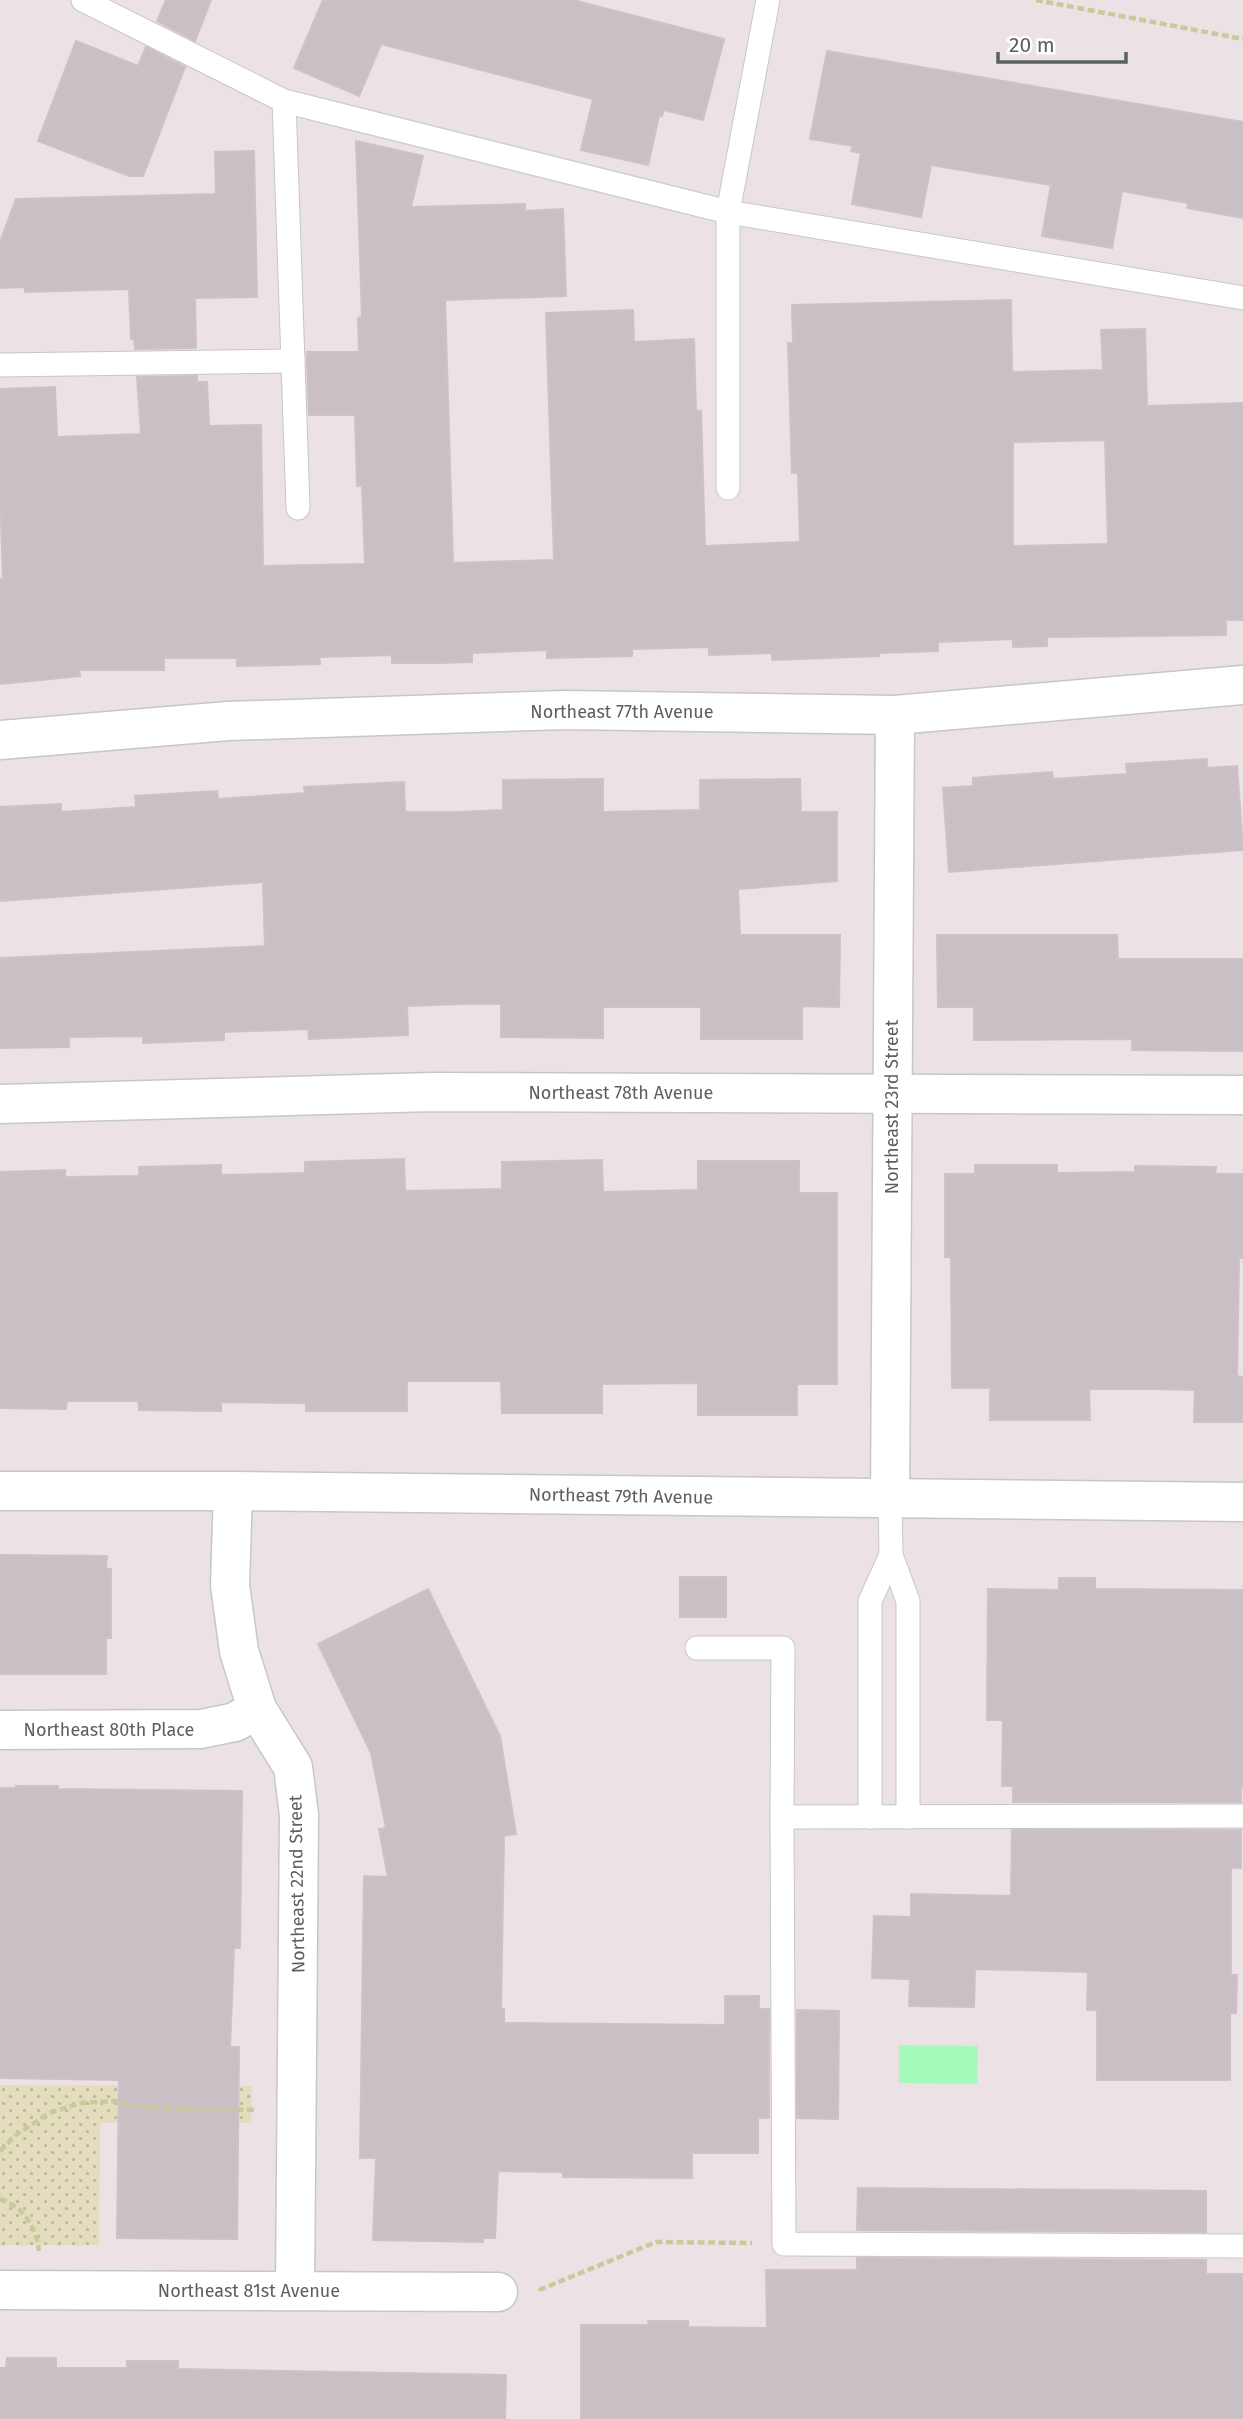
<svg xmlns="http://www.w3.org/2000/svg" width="1243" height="2419" font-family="'Fira Sans',sans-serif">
  <defs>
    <pattern id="park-dots" width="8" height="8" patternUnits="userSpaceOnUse" patternTransform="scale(1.75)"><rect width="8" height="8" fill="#e3ddbe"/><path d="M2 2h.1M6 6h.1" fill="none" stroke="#bbb79e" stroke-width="1.8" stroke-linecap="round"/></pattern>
  </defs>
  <rect width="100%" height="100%" fill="#ece1e5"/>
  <polygon fill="url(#park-dots)" points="0,2085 252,2086 251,2123 100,2123 99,2245 0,2245"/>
  <polygon fill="#a2fbbb" points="899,2045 978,2046 977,2084 899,2083"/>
  <g fill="#cabfc4" stroke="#d0c0c8" stroke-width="2" fill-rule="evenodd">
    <polygon points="166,0 211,0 195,41 157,21"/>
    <polygon points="323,0 573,0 724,39 703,120 664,110 662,116 659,116 648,165 581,150 593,99 381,44 359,96 294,68"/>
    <polygon points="76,41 138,66 146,47 185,67 143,176 129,176 38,141"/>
    <polygon points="827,51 1243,122 1243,218 1187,208 1188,203 1122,191 1112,248 1042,236 1051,185 931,165 921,217 852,204 861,153 851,151 853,146 810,139"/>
    <path d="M 356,141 L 423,156 L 411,207 L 525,204 L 525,211 L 563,209 L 566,296 L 445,300 L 453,563 L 554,560 L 546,313 L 633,310 L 634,342 L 694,339 L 696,411 L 701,411 L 705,546 L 800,542 L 798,473 L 792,473 L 788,343 L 793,343 L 792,305 L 1011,300 L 1012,372 L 1103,370 L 1101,330 L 1145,329 L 1147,406 L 1243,403 L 1243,620 L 1226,620 L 1226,635 L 1047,637 L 1047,646 L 1013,647 L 1013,639 L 938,642 L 938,651 L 879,653 L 879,656 L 772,660 L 772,653 L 709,655 L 709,647 L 632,649 L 632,656 L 547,658 L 547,650 L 472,653 L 472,662 L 440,663 L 392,663 L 392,655 L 319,657 L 320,664 L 285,665 L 237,666 L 237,658 L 164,658 L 164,670 L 79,670 L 80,676 L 0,684 L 0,579 L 3,579 L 0,492 L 0,389 L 55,387 L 57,437 L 141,434 L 137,377 L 197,376 L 197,382 L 207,382 L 209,426 L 261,425 L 263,566 L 365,564 L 362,485 L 357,486 L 355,415 L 309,415 L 307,361 L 307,352 L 359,352 L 358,318 L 362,317 ZM 1105,440 L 1108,544 L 1013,546 L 1013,442 Z"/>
    <polygon points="254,151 257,297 195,298 196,348 135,349 134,339 131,339 129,289 25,292 25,287 0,288 0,242 16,199 216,194 215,152"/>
    <polygon points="1207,759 1207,768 1237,766 1243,850 949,872 943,788 973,786 973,778 1052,772 1053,779 1127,774 1126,764"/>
    <polygon points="603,779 603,812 700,810 700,780 800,779 801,812 837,812 837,881 738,889 740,935 840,935 839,1007 802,1006 802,1039 701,1039 701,1007 603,1007 603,1038 501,1037 501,1004 460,1004 407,1006 408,1035 309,1039 308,1029 224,1032 224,1040 143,1043 143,1036 69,1037 69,1047 0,1048 0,958 265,946 263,882 0,901 0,807 61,804 61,812 136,807 135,796 217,791 218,799 305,793 304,787 404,782 405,812 460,812 503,810 503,780"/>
    <polygon points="937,935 1117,935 1118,959 1243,959 1243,1051 1132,1050 1132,1039 974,1040 974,1007 938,1007"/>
    <polygon points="404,1159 405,1191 502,1189 502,1162 602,1160 603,1192 698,1190 698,1161 799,1161 799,1193 837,1193 837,1384 797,1384 797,1415 698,1415 698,1383 602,1384 602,1413 502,1413 501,1381 407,1381 407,1411 306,1411 306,1403 221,1402 221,1411 139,1410 138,1401 67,1401 66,1409 0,1408 0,1172 65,1170 65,1177 139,1176 139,1167 221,1165 221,1175 305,1173 305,1162"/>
    <polygon points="975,1165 1057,1165 1057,1173 1135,1172 1135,1166 1216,1167 1215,1174 1243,1174 1243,1258 1239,1258 1237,1376 1243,1377 1243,1422 1194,1422 1195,1390 1155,1389 1089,1389 1090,1420 990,1420 990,1388 952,1388 951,1257 945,1257 945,1174 975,1174"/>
    <polygon points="0,1555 107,1556 106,1569 111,1569 111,1638 106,1638 106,1674 0,1674"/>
    <rect x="680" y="1577" width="46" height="40"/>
    <polygon points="1059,1578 1095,1578 1095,1589 1243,1590 1243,1788 1241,1788 1241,1802 1013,1802 1013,1786 1002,1786 1003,1720 987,1720 988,1589 1059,1590"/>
    <polygon points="428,1589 500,1736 516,1834 504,1836 501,2009 504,2009 504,2023 725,2025 725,1996 759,1996 759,2009 769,2009 769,2118 758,2118 758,2153 692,2153 692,2178 563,2177 563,2172 498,2171 495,2238 483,2238 483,2242 373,2240 376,2158 360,2158 364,1876 388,1877 379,1829 386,1828 371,1753 318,1644"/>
    <polygon points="16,1786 58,1786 58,1789 242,1791 240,1948 234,1948 230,2047 239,2047 237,2239 117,2238 119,2080 0,2078 0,1788 16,1788"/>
    <polygon points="1012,1830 1241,1830 1241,1868 1231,1868 1231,1975 1237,1975 1236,2013 1230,2013 1230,2080 1097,2080 1097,2010 1087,2010 1088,1972 975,1969 974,2007 909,2006 910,1979 872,1978 874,1916 911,1917 911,1894 1011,1896"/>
    <polygon points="797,2010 839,2011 838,2119 797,2118"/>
    <polygon points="858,2188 1206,2191 1206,2232 857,2230"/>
    <polygon points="857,2258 1206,2260 1206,2274 1243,2274 1243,2419 581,2419 581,2325 649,2325 648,2321 688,2321 688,2327 767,2328 766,2270 857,2270"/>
    <polygon points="7,2358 56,2358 56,2368 127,2368 127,2361 178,2361 178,2369 506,2375 505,2419 0,2419 0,2368 6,2368"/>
  </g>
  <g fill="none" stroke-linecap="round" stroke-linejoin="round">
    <defs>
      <g id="service">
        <polyline points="83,0 284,101 728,212 1243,298"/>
        <polyline points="284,101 298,508"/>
        <polyline points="0,365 293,361"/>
        <polyline points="728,488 728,212 768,0"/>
        <polyline points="890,1500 891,1555 908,1601 908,1817"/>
        <polyline points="697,1648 783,1648 782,1817"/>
        <polyline points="1243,1816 782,1817 784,2244 1243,2246"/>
        <polyline points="870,1817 870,1601 891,1555"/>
      </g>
      <g id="minor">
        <polyline points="0,740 228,721 565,710 895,715 1243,685"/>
        <polyline points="0,1104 432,1092 1243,1095"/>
        <polyline points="0,1491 233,1491 1243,1502"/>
        <polyline points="233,1491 230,1585 239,1651 257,1709 293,1767 299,1815 295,2290"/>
        <polyline points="890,1500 895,715"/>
        <polyline points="0,1730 201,1729 235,1722 257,1709"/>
        <polyline points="0,2290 498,2292"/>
      </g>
    </defs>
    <use href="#service" stroke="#c3c9c6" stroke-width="25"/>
    <use href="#minor" stroke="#c3c9c6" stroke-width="41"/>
    <g stroke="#c6cb9c" stroke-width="4.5" stroke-dasharray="7 3.5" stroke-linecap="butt">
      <polyline points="1036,0 1243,39"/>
      <polyline points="0,2151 16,2135 49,2113 81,2103 115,2101 147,2108 256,2110"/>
      <path d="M 0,2199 C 24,2207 36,2227 39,2251"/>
      <polyline points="539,2290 656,2242 752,2243"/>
    </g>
    <use href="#service" stroke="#fff" stroke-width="23"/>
    <use href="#minor" stroke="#fff" stroke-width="38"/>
  </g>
  <g text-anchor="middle" stroke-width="5" stroke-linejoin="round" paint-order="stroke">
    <g font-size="18" fill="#5a615d" stroke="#fff">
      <text x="622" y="718">Northeast 77th Avenue</text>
      <text x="621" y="1099">Northeast 78th Avenue</text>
      <text transform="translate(892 1107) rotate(-90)" y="6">Northeast 23rd Street</text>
      <text transform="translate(621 1496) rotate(1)" y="6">Northeast 79th Avenue</text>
      <text x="109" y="1736">Northeast 80th Place</text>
      <text transform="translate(297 1884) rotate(-91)" y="6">Northeast 22nd Street</text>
      <text x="249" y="2297">Northeast 81st Avenue</text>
    </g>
  </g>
  <path d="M998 52v10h128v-10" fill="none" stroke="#5a615d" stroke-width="3.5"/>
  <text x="1009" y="52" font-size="21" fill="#5a615d" stroke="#ffffff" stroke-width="5" paint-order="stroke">20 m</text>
</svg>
